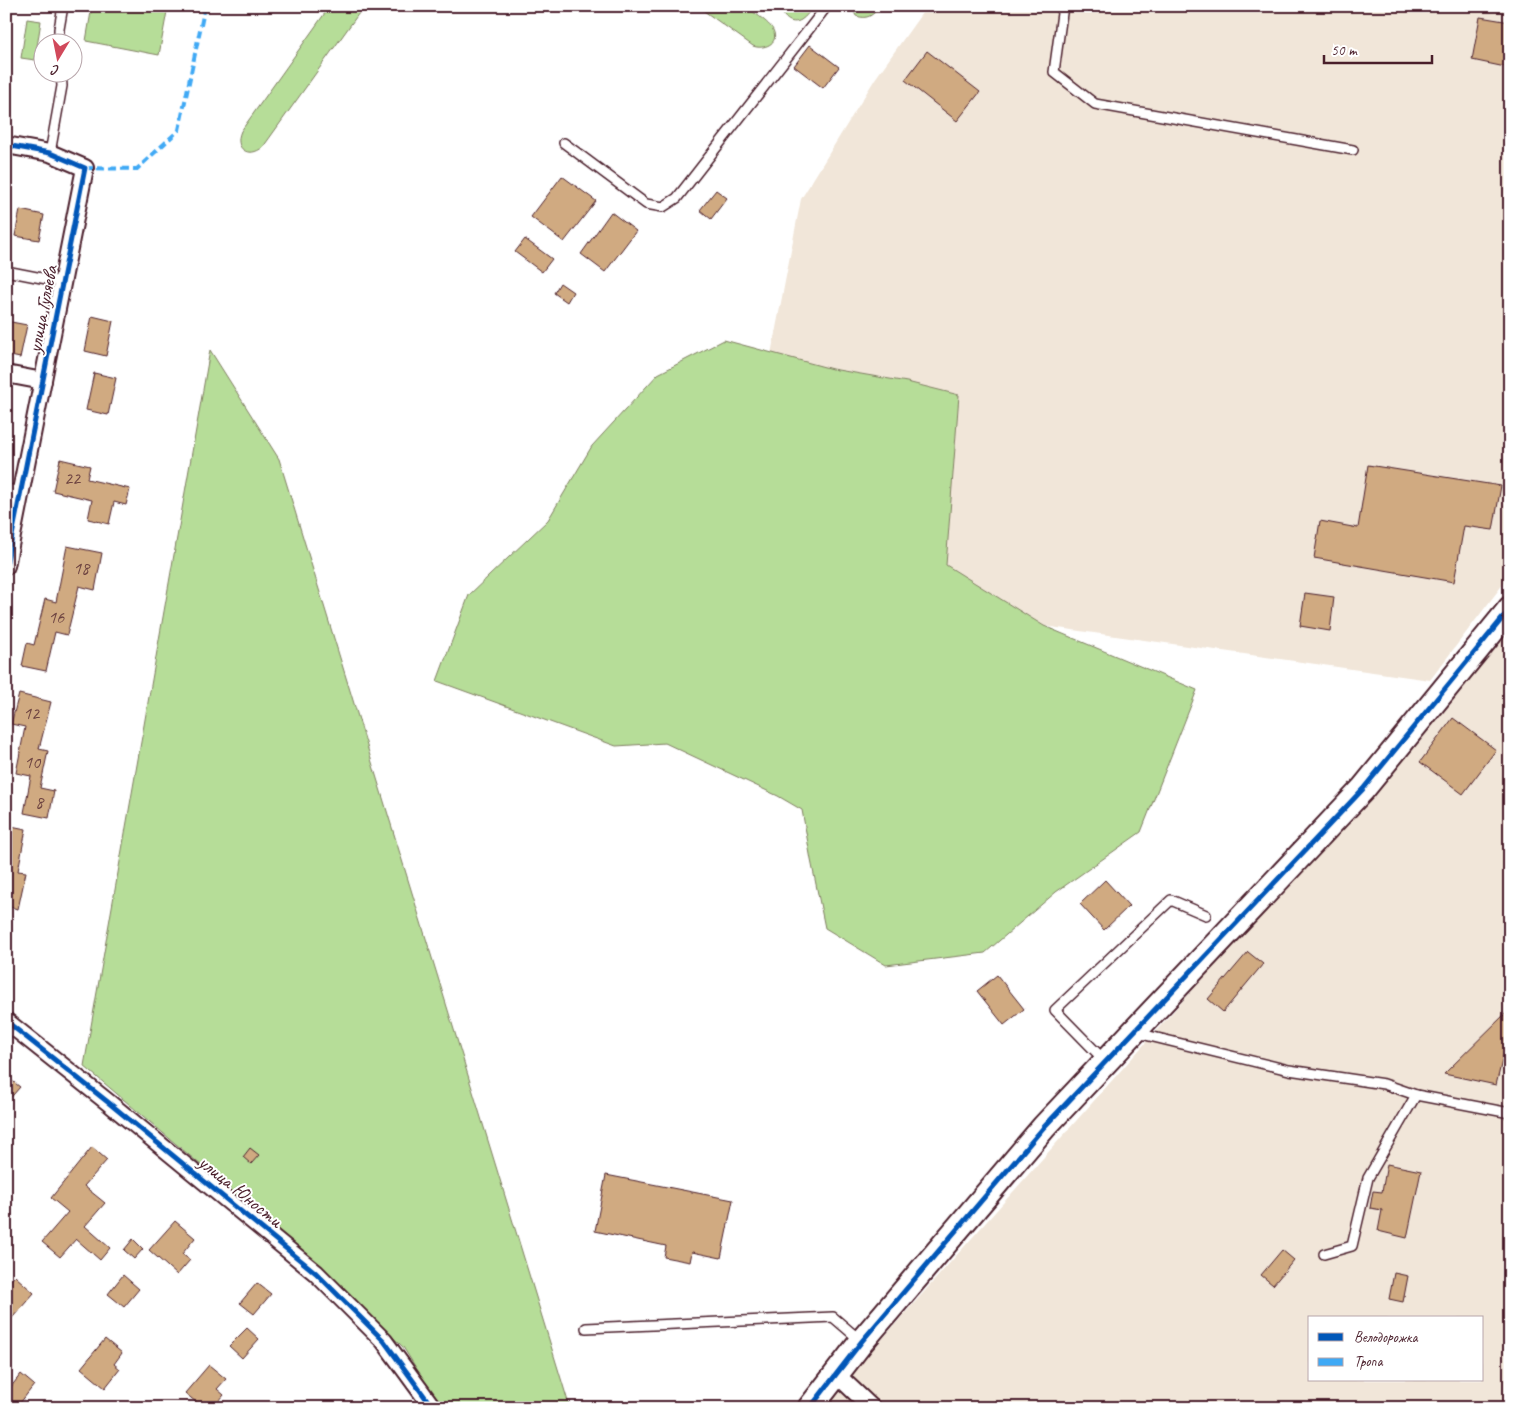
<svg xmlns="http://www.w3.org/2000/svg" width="1516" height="1414" font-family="Caveat,sans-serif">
  <rect width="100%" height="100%" fill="#fff"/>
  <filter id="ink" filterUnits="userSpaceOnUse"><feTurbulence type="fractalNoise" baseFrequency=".02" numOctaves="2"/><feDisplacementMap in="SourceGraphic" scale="10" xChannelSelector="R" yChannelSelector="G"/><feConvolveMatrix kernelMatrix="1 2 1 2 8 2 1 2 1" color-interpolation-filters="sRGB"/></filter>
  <g filter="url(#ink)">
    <g fill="#f1e6d9" fill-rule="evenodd">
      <polygon points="927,6 1510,6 1510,575 1430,680 1044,626 946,565 959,395 907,382 832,369 771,354 801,199 875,79"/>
      <path d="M 1510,628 L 1510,1408 L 827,1408 L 867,1356 L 1381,778 ZM 1310,1318 L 1482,1318 L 1482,1380 L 1310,1380 Z"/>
    </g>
    <g fill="#b6dd98" stroke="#807e62">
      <polygon points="92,6 168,6 159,55 86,41"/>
      <path d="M 330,6 L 364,6 L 263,147 C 249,159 233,149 241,131 Z"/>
      <path d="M 697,6 C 709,6 733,4 743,6 C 749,8 771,24 773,30 C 780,44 763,50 753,46 Z"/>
      <path d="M 781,6 L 813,6 C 810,11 806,17 801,20 C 791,26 781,17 781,6 Z"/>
      <path d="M 851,6 L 880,6 C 873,15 868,20 856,16 Z"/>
      <polygon points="27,19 41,21 35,60 21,58"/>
      <polygon points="724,340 832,369 907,382 959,395 946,565 1044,626 1197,690 1141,832 1056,892 985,953 886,965 825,928 811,860 802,810 778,796 665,743 616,746 437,681 469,595 548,520 592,446 658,374"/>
      <polygon points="210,350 279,459 570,1408 441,1408 403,1347 321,1267 84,1066"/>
    </g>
    <g fill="#d0aa81" stroke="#4a1f2b">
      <polygon points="1480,17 1510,22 1510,68 1472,60"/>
      <polygon points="810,45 839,67 823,88 794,66"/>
      <polygon points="927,51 980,92 957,121 905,80"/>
      <polygon points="562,176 596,201 564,242 531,217"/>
      <polygon points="716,190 727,198 711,219 700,210"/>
      <polygon points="20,210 44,215 39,240 15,236"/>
      <polygon points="611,212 636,231 605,272 581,254"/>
      <polygon points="525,239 552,259 542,272 515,252"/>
      <polygon points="560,283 573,292 567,302 554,293"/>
      <polygon points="92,316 113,321 106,356 85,351"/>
      <polygon points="6,321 27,325 20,358 6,355"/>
      <polygon points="94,373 116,378 108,415 86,410"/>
      <polygon points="60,459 90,466 87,479 130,489 126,505 114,502 109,524 88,519 92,500 53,491"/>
      <polygon points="1368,465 1501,486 1493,530 1464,526 1454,582 1314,558 1320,521 1358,528"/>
      <polygon points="67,546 102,553 95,590 79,586 67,635 55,632 46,671 22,666 27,643 34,645 45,599 56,602"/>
      <polygon points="1305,593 1334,597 1330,631 1300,626"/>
      <polygon points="19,694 51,702 39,749 48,751 40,788 54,791 49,818 24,813 31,776 16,773 25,727 11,724"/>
      <polygon points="1453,718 1496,750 1463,794 1420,762"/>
      <polygon points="6,825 26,829 18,871 26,872 18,909 6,906"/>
      <polygon points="1105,880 1129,906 1104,930 1080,904"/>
      <polygon points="1248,952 1263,964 1223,1012 1208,999"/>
      <polygon points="997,975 1024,1009 1004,1025 977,991"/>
      <polygon points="1510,1009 1510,1028 1496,1085 1444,1074"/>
      <polygon points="6,1076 20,1087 6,1103"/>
      <polygon points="92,1147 107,1160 84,1186 105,1203 85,1226 110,1248 100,1260 76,1239 60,1257 42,1242 68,1212 51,1198"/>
      <polygon points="250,1148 259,1155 251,1164 243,1157"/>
      <polygon points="1387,1164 1421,1171 1407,1238 1378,1231 1382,1210 1370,1208 1373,1191 1382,1192"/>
      <polygon points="606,1175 733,1200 721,1258 692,1252 690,1262 664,1257 666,1246 595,1231"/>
      <polygon points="175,1221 195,1238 182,1254 190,1260 177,1275 149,1250"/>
      <polygon points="133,1239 143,1249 134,1259 124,1250"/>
      <polygon points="1282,1250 1294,1260 1273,1285 1261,1275"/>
      <polygon points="1394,1273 1408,1276 1403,1302 1389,1299"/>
      <polygon points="123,1275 139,1289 124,1307 108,1294"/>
      <polygon points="15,1276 34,1293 6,1325 6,1285"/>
      <polygon points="257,1283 271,1294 254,1314 240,1303"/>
      <polygon points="247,1328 259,1339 242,1358 229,1346"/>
      <polygon points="105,1339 122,1353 114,1364 120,1369 105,1388 81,1368"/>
      <polygon points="209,1365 226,1379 217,1389 224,1395 213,1408 203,1408 185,1393"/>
      <polygon points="21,1374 34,1385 17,1407 6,1398 6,1393"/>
    </g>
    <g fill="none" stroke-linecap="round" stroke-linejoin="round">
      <defs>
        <g id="lane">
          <polyline points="1063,6 1054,72 1095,104 1353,150"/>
          <polyline points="59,42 59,29 63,6"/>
          <polyline points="564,143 646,204 663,207 677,198 827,6"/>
          <polyline points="50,153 62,86 61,72"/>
          <polyline points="6,271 62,282"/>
          <polyline points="6,489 21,492"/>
          <polyline points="1137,1033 1289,1070 1384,1084 1416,1095 1510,1113"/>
          <polyline points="1104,1060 1055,1010 1171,900 1206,915"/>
          <polyline points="1324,1254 1352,1246 1368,1178 1416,1095"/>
          <polyline points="586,1328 833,1317 861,1341"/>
        </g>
        <g id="street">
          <polyline points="6,145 50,153 85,168 6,566"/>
          <polyline points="6,374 43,381"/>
          <polyline points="6,1021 109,1103 316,1273 384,1341 433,1408"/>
          <polyline points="836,1374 872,1408"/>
        </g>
        <polyline id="secondary" points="810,1408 862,1341 1044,1127 1363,789 1510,609"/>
      </defs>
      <use href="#lane" stroke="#4a1f2b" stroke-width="12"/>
      <use href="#street" stroke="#4a1f2b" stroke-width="20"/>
      <use href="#secondary" stroke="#4a1f2b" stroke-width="28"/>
      <use href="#lane" stroke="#fff" stroke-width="9"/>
      <use href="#street" stroke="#fff" stroke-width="16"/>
      <use href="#secondary" stroke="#fff" stroke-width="24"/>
      <polyline stroke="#3fa9f5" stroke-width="4" stroke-dasharray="8 4" stroke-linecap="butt" points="85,168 137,169 179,130 205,6"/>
      <defs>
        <g id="cycleway">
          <polyline points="6,145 50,153 85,168 6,566"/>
          <polyline points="6,1021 109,1103 316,1273 384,1341 433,1408"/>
          <polyline points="810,1408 862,1341 1044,1127 1363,789 1510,609"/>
        </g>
      </defs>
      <use href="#cycleway" stroke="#fff" stroke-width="8"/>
      <use href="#cycleway" stroke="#0057b8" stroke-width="5"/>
    </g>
  </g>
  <g text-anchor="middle" stroke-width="4" stroke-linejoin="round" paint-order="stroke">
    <g font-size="18" fill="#6c4240">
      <text x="72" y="484">22</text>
      <text x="81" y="574">18</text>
      <text x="56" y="623">16</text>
      <text x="31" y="719">12</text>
      <text x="32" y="768">10</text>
      <text x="39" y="808">8</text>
    </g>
    <g font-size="20" fill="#4a1f2b" stroke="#fff">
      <text transform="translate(42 309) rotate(-79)" y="7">улица Гуляева</text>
      <text transform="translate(241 1191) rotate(39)" y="7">улица Юности</text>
    </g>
  </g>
  <rect width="1516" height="1414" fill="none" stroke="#fff" stroke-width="25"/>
  <rect x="12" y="12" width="1491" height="1389" fill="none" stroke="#4a1f2b" stroke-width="2" filter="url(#ink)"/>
  <rect x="1308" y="1316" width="175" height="65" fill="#ffffff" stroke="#b7a5aa"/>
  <rect x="1318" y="1333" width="25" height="8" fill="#0057b8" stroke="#b7a5aa"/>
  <text x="1354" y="1342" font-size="15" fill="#4a1f2b">Велодорожка</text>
  <rect x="1318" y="1358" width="25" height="8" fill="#3fa9f5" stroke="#b7a5aa"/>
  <text x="1354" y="1366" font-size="15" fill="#4a1f2b">Тропа</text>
  <g transform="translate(58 58) rotate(190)"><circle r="24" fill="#ffffff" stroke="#b7a5aa"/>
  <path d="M0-4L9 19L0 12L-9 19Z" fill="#d1495b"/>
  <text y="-8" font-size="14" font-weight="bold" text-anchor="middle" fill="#4a1f2b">С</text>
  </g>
  <path d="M1324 55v8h108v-8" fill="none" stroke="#4a1f2b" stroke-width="2.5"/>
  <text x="1331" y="55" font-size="15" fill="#4a1f2b" stroke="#ffffff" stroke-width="4" paint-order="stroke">50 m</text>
</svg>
